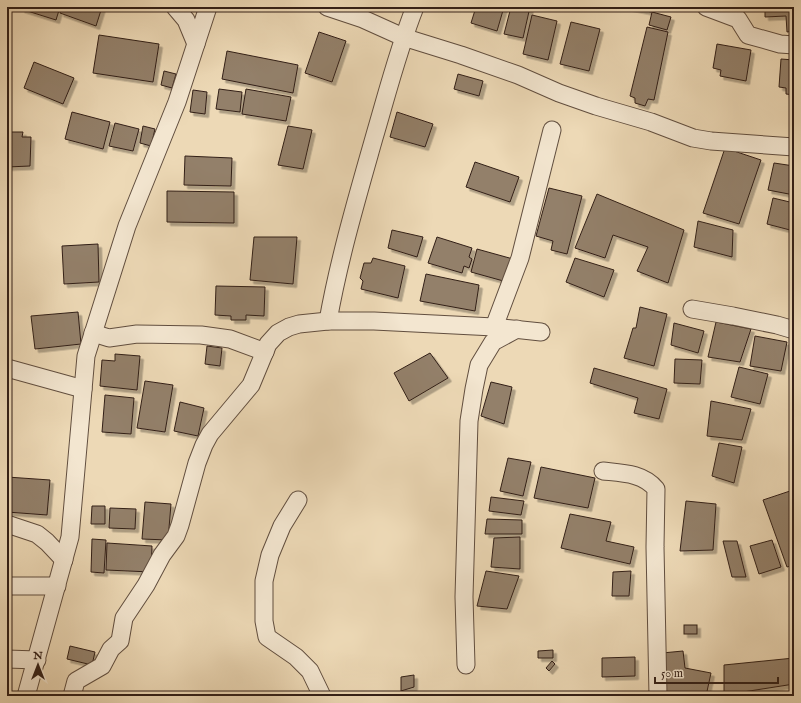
<svg xmlns="http://www.w3.org/2000/svg" width="801" height="703" font-family="'IM FELL English',serif">
  <defs>
    <filter id="shadow"><feDropShadow dx="3.5" dy="3.5" stdDeviation="0" flood-color="#0004"/></filter>
  </defs>
  <rect width="100%" height="100%" fill="#edd9b6"/>
  <filter id="stains"><feTurbulence type="fractalNoise" baseFrequency=".005" numOctaves="4"/><feColorMatrix values="0 0 0 0 .2 0 0 0 0 .09 0 0 0 0 .02 0 0 0 .5 -.17"/></filter>
  <radialGradient id="worn" r=".72"><stop offset=".6" stop-color="#630" stop-opacity="0"/><stop offset="1" stop-color="#630" stop-opacity=".3"/></radialGradient>
  <g fill="#93806a" stroke="#321f17" filter="url(#shadow)">
    <polygon points="22,7 60,7 56,20 21,9"/>
    <polygon points="62,7 102,7 96,26 60,13"/>
    <polygon points="476,7 504,7 497,31 471,23"/>
    <polygon points="511,7 530,7 523,38 504,34"/>
    <polygon points="626,7 652,7 651,12"/>
    <polygon points="765,7 794,7 794,31 787,32 786,16 765,17"/>
    <polygon points="652,12 671,17 667,30 649,25"/>
    <polygon points="532,15 557,21 548,60 523,54"/>
    <polygon points="571,22 600,29 589,71 560,64"/>
    <polygon points="647,27 668,32 654,100 648,99 645,106 635,103 635,98 630,96"/>
    <polygon points="319,32 346,41 332,82 305,73"/>
    <polygon points="99,35 159,44 153,82 93,73"/>
    <polygon points="717,44 751,50 746,81 720,76 721,70 713,68"/>
    <polygon points="227,51 298,65 293,93 222,79"/>
    <polygon points="781,59 794,60 794,95 786,94 786,88 779,87"/>
    <polygon points="34,62 74,78 63,104 24,88"/>
    <polygon points="164,71 176,74 172,88 161,85"/>
    <polygon points="458,74 483,81 479,96 454,89"/>
    <polygon points="219,89 242,92 240,112 216,109"/>
    <polygon points="246,89 291,97 286,121 242,114"/>
    <polygon points="193,90 207,92 205,114 190,112"/>
    <polygon points="72,112 110,122 103,149 65,139"/>
    <polygon points="397,112 433,124 425,147 390,137"/>
    <polygon points="115,123 139,129 133,151 109,146"/>
    <polygon points="143,126 155,129 151,146 140,143"/>
    <polygon points="288,126 312,130 303,169 278,165"/>
    <polygon points="7,132 23,132 22,137 31,137 30,166 7,167"/>
    <polygon points="725,148 761,160 739,224 703,213"/>
    <polygon points="185,156 232,158 231,186 184,185"/>
    <polygon points="475,162 519,177 510,202 466,187"/>
    <polygon points="774,163 794,166 794,195 768,190"/>
    <polygon points="549,188 582,196 567,254 551,250 553,241 536,236"/>
    <polygon points="167,191 234,192 234,223 167,222"/>
    <polygon points="597,194 684,230 668,283 637,271 648,247 613,235 605,258 575,248"/>
    <polygon points="773,198 794,203 794,214 790,230 767,224"/>
    <polygon points="698,221 733,230 732,257 694,247"/>
    <polygon points="392,230 423,237 417,257 388,248"/>
    <polygon points="254,237 297,237 293,284 250,280"/>
    <polygon points="437,237 472,248 469,257 472,259 469,268 464,266 462,273 428,263"/>
    <polygon points="98,244 99,282 64,284 62,246"/>
    <polygon points="477,249 513,259 507,282 471,272"/>
    <polygon points="373,258 405,266 398,298 361,289 363,281 360,278 364,263 371,263"/>
    <polygon points="575,258 614,270 604,297 566,282"/>
    <polygon points="426,274 479,285 475,311 420,301"/>
    <polygon points="216,286 265,287 264,316 246,315 246,320 231,320 231,316 215,315"/>
    <polygon points="640,307 667,314 654,366 624,358 633,328 636,328"/>
    <polygon points="78,312 81,344 35,349 31,316"/>
    <polygon points="716,322 751,329 740,362 708,357"/>
    <polygon points="674,323 704,331 698,353 671,345"/>
    <polygon points="755,336 787,342 781,371 750,366"/>
    <polygon points="207,346 222,348 220,366 205,364"/>
    <polygon points="430,353 448,378 409,401 394,373"/>
    <polygon points="115,354 140,356 137,390 100,386 102,360 115,361"/>
    <polygon points="675,359 702,360 700,384 674,383"/>
    <polygon points="739,367 768,374 760,404 731,397"/>
    <polygon points="594,368 667,389 659,419 634,413 638,398 590,383"/>
    <polygon points="145,381 173,385 165,432 137,428"/>
    <polygon points="491,382 512,387 504,424 481,416"/>
    <polygon points="105,395 134,398 131,434 102,432"/>
    <polygon points="711,401 751,409 742,440 707,436"/>
    <polygon points="180,402 204,408 198,436 174,431"/>
    <polygon points="719,443 742,447 734,483 712,476"/>
    <polygon points="508,458 531,462 523,496 500,491"/>
    <polygon points="541,467 595,478 588,508 534,498"/>
    <polygon points="7,477 50,480 47,515 7,512"/>
    <polygon points="790,491 794,503 794,565 787,567 763,500"/>
    <polygon points="491,497 524,501 521,515 489,511"/>
    <polygon points="686,501 716,504 713,550 680,551"/>
    <polygon points="145,502 171,504 168,540 142,539"/>
    <polygon points="92,506 105,506 105,524 91,524"/>
    <polygon points="110,508 136,509 135,529 109,528"/>
    <polygon points="570,514 611,522 606,541 634,547 630,564 561,548"/>
    <polygon points="487,519 522,520 522,534 485,534"/>
    <polygon points="520,537 520,569 491,567 494,538"/>
    <polygon points="92,539 106,540 104,573 91,572"/>
    <polygon points="772,540 781,567 759,574 750,546"/>
    <polygon points="723,541 737,541 746,577 732,577"/>
    <polygon points="107,543 152,546 151,572 106,570"/>
    <polygon points="486,571 519,576 507,609 477,606"/>
    <polygon points="631,571 629,596 612,596 613,572"/>
    <rect x="684" y="625" width="13" height="9"/>
    <polygon points="70,646 95,652 92,665 67,659"/>
    <polygon points="553,650 553,658 538,658 538,651"/>
    <polygon points="683,651 685,668 711,673 706,696 666,696 662,653"/>
    <polygon points="635,657 635,676 602,677 602,658"/>
    <polygon points="794,658 794,684 724,695 724,665"/>
    <polygon points="552,661 555,664 549,671 546,668"/>
    <polygon points="414,675 414,687 401,691 401,677"/>
  </g>
  <g fill="none" stroke-linecap="round" stroke-linejoin="round">
    <defs>
      <g id="minor">
        <polyline points="175,7 186,20 196,44"/>
        <polyline points="327,7 363,19 403,37 461,55 518,75 559,93 596,106 651,122 693,138 711,141 794,147"/>
        <polyline points="706,7 738,19 748,35 780,44 794,45"/>
        <polyline points="692,309 733,316 777,325 794,330"/>
        <path d="M 328,321 C 339,259 357,198 374,138 C 387,94 398,50 415,7"/>
        <polyline points="494,327 520,258 552,130"/>
        <polyline points="93,333 109,338 137,334 201,335 230,339 265,352"/>
        <polyline points="7,368 83,389"/>
        <path d="M 603,471 C 622,473 643,473 656,489 L 655,547 L 658,696"/>
        <polyline points="298,500 282,526 270,555 264,581 264,621 267,637 296,657 310,671 322,696"/>
        <polyline points="7,524 37,534 47,542 64,560"/>
        <polyline points="7,586 57,586"/>
        <polyline points="7,659 37,660"/>
        <polyline points="466,665 464,597 469,421 474,389 479,365 493,342 517,329"/>
        <polyline points="26,696 70,537 86,356 127,226 177,102 208,7"/>
        <polyline points="72,696 76,681 102,666 111,649 120,641 124,618 146,585 162,555 176,536 180,525 197,463 204,445 210,434 251,385 268,344 278,333 289,327 299,324 328,321 374,321 494,327 541,332"/>
      </g>
    </defs>
    <use href="#minor" stroke="#614e3f" stroke-width="19"/>
    <use href="#minor" stroke="#f3e6d0" stroke-width="17"/>
  </g>
  <rect width="801" height="703" fill="none" stroke="#edd9b6" stroke-width="24"/>
  <rect x="8" y="8" width="785" height="687" fill="none" stroke="#321f17" stroke-width="2"/>
  <rect x="12" y="12" width="777" height="679" fill="none" stroke="#321f17"/>
  <g transform="translate(38 665)" stroke="#f3e6d0" stroke-width="3" paint-order="stroke">
  <path d="M0-3L7 15L0 10L-7 15Z" fill="#321f17"/>
  <text y="-6" font-size="11" font-weight="bold" text-anchor="middle" fill="#321f17">N</text>
  </g>
  <path d="M655 677v6h123v-6" fill="none" stroke="#321f17" stroke-width="2"/>
  <text x="661" y="677" font-size="12" fill="#321f17" stroke="#f3e6d0" stroke-width="3" paint-order="stroke">50 m</text>
  <rect width="100%" height="100%" filter="url(#stains)"/>
  <rect width="100%" height="100%" fill="url(#worn)"/>
</svg>
